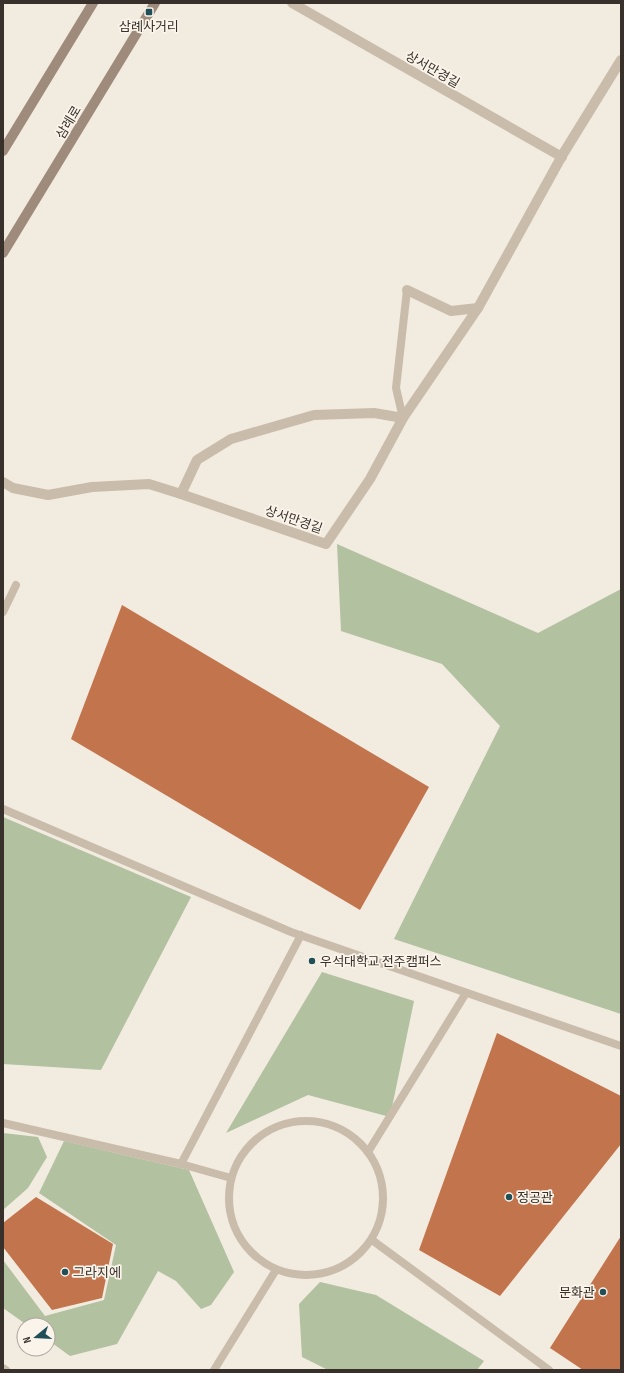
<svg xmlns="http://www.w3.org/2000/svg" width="624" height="1373" font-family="'Sofia Sans Condensed','Noto Sans KR',sans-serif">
  <rect width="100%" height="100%" fill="#f2ebdf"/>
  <g fill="#b2c19f">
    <polygon points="337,544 538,633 621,589 621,1014 394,939 500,726 442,664 341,631"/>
    <polygon points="3,817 191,897 101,1070 3,1064"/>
    <polygon points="322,972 414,1001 390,1117 308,1095 226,1133"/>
    <polygon points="3,1133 38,1137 47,1157 28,1188 3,1210"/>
    <polygon points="64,1141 189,1170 234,1272 211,1305 201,1309 176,1281 158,1271 117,1344 70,1356 48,1340 48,1325 27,1325 3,1308 3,1260 45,1316 104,1300 116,1245 39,1193"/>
    <polygon points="320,1282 376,1295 484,1361 477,1370 328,1370 302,1357 299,1304"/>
  </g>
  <g fill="#c2744d">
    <polygon points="122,605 429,787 360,910 71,739"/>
    <polygon points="497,1033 621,1096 621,1144 500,1296 419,1250"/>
    <polygon points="36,1197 113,1244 102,1298 52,1310 3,1247 3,1223"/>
    <polygon points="621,1236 621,1370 583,1370 550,1348"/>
  </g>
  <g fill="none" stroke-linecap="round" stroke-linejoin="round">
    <g stroke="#cabcab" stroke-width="8">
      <polyline points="403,418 396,388 407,290"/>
      <polyline points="3,612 16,585"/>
      <polyline points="3,809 291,932 621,1046"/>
      <circle cx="306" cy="1198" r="77"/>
      <polyline points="3,1123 181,1164 231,1178"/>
      <polyline points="368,1152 466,993"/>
      <polyline points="181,1164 301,935"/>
      <polyline points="372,1240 549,1370"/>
      <polyline points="3,1368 6,1370"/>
      <polyline points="214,1370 276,1270"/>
    </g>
    <g stroke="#cabcab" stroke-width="10">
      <polyline points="292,3 562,157"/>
      <polyline points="407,290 451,311 478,308"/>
      <polyline points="3,482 13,488 48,495 92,487 149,484 181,494 197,460 231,439 314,415 374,413 403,418"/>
      <polyline points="181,494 326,544 370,479 403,418 478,308 563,154 621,60"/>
    </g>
    <g stroke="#9e8b7c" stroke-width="10">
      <polyline points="3,151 93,3"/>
      <polyline points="3,253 155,3"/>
    </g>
  </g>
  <g fill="#204f58" stroke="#faf4eb" stroke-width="1.5">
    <rect x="145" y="8" width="8" height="8" rx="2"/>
    <circle cx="312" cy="961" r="4"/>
    <circle cx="509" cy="1197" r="4"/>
    <circle cx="65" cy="1272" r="4"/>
    <circle cx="603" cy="1292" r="4"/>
  </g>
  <g text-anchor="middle" stroke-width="3.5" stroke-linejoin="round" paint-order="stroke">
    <g font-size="13" fill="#38302a" stroke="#faf4eb" text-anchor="start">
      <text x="149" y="31" text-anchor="middle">삼례사거리</text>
      <text x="320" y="966">우석대학교 전주캠퍼스</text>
      <text x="517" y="1202">정공관</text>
      <text x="73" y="1277">그라지에</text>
      <text x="595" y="1297" text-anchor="end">문화관</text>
    </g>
    <g font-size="13" fill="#38302a" stroke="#faf4eb">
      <text transform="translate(433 69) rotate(30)" y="5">상서만경길</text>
      <text transform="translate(68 122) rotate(-59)" y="5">삼례로</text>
      <text transform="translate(294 519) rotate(19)" y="5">상서만경길</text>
    </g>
  </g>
  <rect width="624" height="1373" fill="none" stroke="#38302a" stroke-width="8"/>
  <g transform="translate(36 1337) rotate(252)"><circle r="19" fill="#faf4eb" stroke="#aca69e"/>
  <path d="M0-3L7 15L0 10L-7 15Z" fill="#204f58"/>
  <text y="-6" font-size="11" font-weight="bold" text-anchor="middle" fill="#38302a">N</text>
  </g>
</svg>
